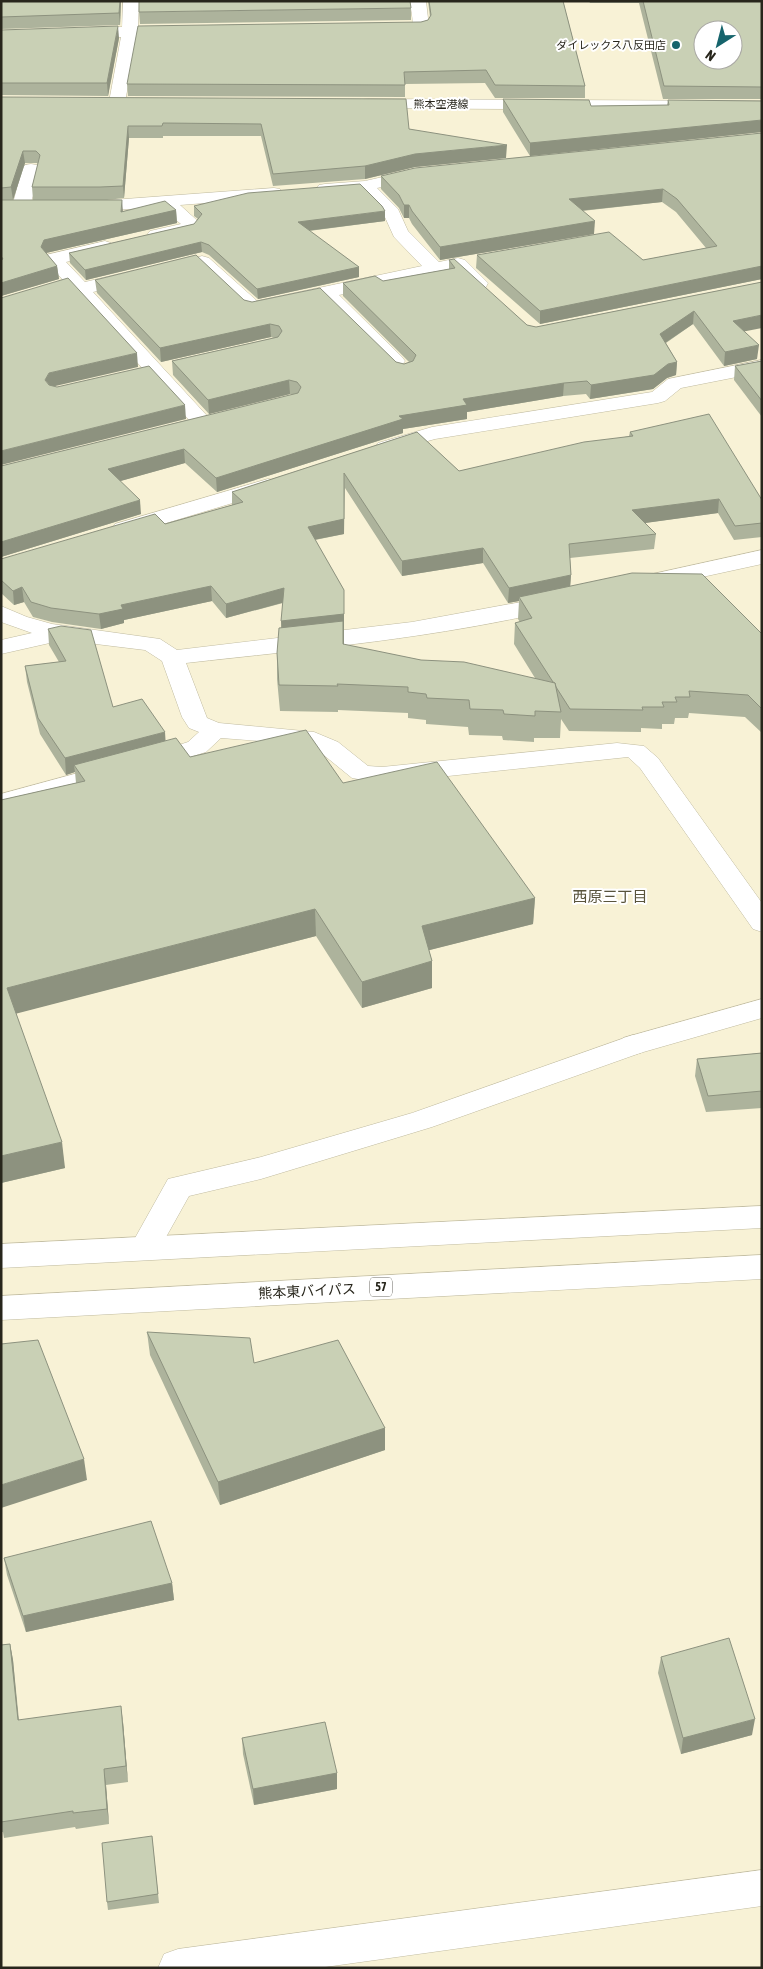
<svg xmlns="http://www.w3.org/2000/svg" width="763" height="1969" font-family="'Asap Condensed','Noto Sans JP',sans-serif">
  <rect width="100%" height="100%" fill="#f8f2d6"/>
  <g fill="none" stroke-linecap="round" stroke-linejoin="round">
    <defs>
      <g id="minor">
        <polygon points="123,1 139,1 138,27 175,26 181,28 183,31 181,34 175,36 137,37 125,102 123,106 111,106 109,102 121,37 80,38 74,36 72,33 74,30 80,28 122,27"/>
        <polygon points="410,1 426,1 429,27 427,30 390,33 384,31 382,28 384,25 413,23"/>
        <polygon points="31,164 37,165 40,169 30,207 27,211 21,212 15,211 12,207 22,169 25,165"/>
        <path d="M 418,169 L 424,170 L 427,174 L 424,178 L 377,188 L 398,209 L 408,231 L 439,262 L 458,258 L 465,260 L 488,283 L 486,287 C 471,291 464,279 454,270 L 339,295 L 402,357 L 405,361 L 402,365 L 395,367 L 388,365 L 321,299 L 253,314 L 246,312 L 193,262 L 195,258 L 202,256 L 209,258 L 257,301 L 422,266 L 394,237 L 384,215 L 361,192 L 325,194 L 319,193 L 316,189 L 319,185 L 325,184 L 365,181 Z"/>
        <path d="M 274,188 L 280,189 L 283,193 L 280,197 L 180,205 L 201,224 C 194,235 162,242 150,239 L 147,235 L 150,231 L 181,224 L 160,207 L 85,212 L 79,211 L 76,207 L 79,203 L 85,202 Z"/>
        <polygon points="105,241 111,243 114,247 111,251 66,262 85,282 132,271 139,273 141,277 139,281 93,292 210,419 213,423 210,427 172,436 165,434 162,430 165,426 189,420 44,259 46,255"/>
        <polygon points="762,360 762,372 681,388 665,401 658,403 435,439 385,453 378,451 375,447 378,443 432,427 652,392 668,379"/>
        <polygon points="268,479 276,480 279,485 276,490 123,536 115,534 112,529 115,524"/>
        <polygon points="762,550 762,564 647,589 639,587 636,582 639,577"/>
        <path d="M 554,596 L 562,598 L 565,603 L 562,608 C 439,638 311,649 186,663 L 207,718 L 219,723 L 314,732 L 338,742 L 368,766 L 382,767 L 617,743 L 644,746 L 658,758 L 762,903 L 762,932 L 753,929 L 640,768 L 628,757 L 382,783 L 352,778 L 320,752 L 301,744 L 221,738 L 206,752 L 151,769 L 142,767 L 139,762 L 142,757 L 188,742 L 199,732 L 189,728 L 182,717 L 162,661 L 145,650 L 63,640 L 1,654 L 1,640 L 32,633 L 1,622 L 1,606 L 27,617 L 52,624 L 160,639 L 177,650 L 412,622 Z"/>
        <polygon points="111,764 120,767 123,772 120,777 1,810 1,794"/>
        <polygon points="762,999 762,1018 633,1055 623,1052 619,1045 623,1038"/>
        <polygon points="762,1870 762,1906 318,1968 158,1968 164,1954 178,1949"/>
      </g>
      <polygon id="tertiary" points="633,1035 643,1038 647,1045 643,1052 432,1127 261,1179 189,1196 156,1255 145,1259 134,1255 130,1247 168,1179 261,1157 412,1113"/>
      <polygon id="secondary" points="368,99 762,101 762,111 362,108 360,104 362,100"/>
      <g id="trunk">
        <polygon points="762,1206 762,1228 1,1268 1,1244"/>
        <polygon points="762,1255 762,1279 1,1320 1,1296"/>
      </g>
    </defs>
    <use href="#minor" stroke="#c0bba0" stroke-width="1"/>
    <use href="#tertiary" stroke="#c0bba0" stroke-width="1"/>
    <use href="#secondary" stroke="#c0bba0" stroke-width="1"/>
    <use href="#trunk" stroke="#c0bba0" stroke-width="1"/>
    <use href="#minor" fill="#fff" fill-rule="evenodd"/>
    <use href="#tertiary" fill="#fff" fill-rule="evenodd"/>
    <use href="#secondary" fill="#fff" fill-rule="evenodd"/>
    <use href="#trunk" fill="#fff" fill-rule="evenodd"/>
  </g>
  <g fill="#adb39c" fill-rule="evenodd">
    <polygon points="1,1 121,1 120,25 1,29"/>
    <polygon points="428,1 563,1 585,86 585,98 495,98 485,83 405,84 405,97 128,96 127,84 421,22 428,20 430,17"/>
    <polygon points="589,1 762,1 762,99 663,99 639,3 590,3"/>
    <polygon points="411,8 411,20 140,24 139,12"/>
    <polygon points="1,30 119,38 108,96 1,95"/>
    <path d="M 1,97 L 409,129 L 506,158 L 415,167 L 365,179 L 273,186 L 261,136 L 163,136 L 163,138 L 129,138 L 124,198 L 107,200 L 122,211 L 176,210 L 177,223 L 46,253 L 57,266 L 59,279 L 1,296 ZM 25,163 L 37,163 L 38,164 L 32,187 L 33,200 L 13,200 Z"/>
    <polygon points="503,99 591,106 667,105 668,100 762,101 762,132 530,156 503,112"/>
    <polygon points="762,133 762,279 540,324 476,268 477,255 643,260 706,248 676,212 662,202 582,211 594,234 440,260 412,224 409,218 404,218 399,208 381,189 381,176"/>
    <polygon points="194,206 385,221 309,231 359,267 359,277 258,299 209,255 202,252 86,280 70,263 69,253 194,224 198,219 194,216"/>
    <polygon points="449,260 527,325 536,327 762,282 744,332 757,359 724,366 693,324 666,343 677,362 676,375 667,378 653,389 590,399 586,394 563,396 467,412 467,419 403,429 403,433 217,492 185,463 120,481 141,514 1,557 1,466 292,395 290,394 209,414 173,375 172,361 274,338 271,337 161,362 97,293 95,280 244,300 396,362 404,364 409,362 343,296 343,283 383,281 449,269"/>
    <polygon points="762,361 762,417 734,380 735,366"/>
    <path d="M 417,432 L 459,471 L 629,436 L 630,432 L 762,500 L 762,537 L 734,540 L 718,513 L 644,523 L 656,534 L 654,549 L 570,558 L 571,575 L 570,586 L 762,634 L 762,733 L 745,717 L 689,713 L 688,718 L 675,718 L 674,724 L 662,724 L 662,729 L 641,728 L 641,732 L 569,731 L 561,719 L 560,738 L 534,738 L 534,742 L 503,740 L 502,736 L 469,735 L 468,727 L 426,724 L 426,720 L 408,718 L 408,713 L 338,710 L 338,712 L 280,711 L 277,679 L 277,653 L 281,628 L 283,603 L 226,618 L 212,601 L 124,620 L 124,623 L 101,629 L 52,622 L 33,617 L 24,602 L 14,605 L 1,593 L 1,559 L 165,524 L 232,505 L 232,492 ZM 345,488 L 402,576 L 483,563 L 508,603 L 519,601 L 518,619 L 520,622 L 515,623 L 514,644 L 535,678 L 421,660 L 344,645 L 344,590 L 315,540 L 344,534 Z"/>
    <polygon points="48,629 113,707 190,757 343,783 535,898 533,924 429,950 432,961 432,988 362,1008 316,936 16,1013 65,1168 1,1183 1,800 76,783 75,772 66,775 40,734 27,682 25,666 59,662 49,645"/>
    <polygon points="762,1053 762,1108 706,1112 695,1076 697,1059"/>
    <polygon points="147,1332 385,1428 385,1450 220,1505 150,1355"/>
    <polygon points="4,1558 172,1583 174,1600 26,1632 7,1575"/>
    <polygon points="10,1644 13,1660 19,1720 123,1722 128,1782 106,1785 109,1824 76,1829 75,1827 4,1838 3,1832 1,1832 1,1645"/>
    <polygon points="661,1657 752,1735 681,1754 658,1673"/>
    <polygon points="242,1738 337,1773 337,1789 254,1805 243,1754"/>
    <polygon points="152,1836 159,1903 108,1910 107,1902"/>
  </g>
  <g fill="#8d927f">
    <polygon points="120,1 121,1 120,25 119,13"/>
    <polygon points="118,26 119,38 108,96 107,83"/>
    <polygon points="762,120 762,132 530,156 530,143"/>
    <polygon points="128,126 129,138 124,198 123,186"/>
    <polygon points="507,145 506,158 415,167 365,179 365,166 415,154"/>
    <polygon points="23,151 25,163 13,200 11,187"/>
    <polygon points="663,189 662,202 568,212 569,199"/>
    <polygon points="122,200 123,212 176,210 177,223 46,253 41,247 44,240 121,212"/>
    <rect x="404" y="205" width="5" height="13"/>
    <polygon points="385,211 385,221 298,232 298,222"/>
    <polygon points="595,221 594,234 440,260 440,247"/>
    <polygon points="201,242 202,252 86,280 85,270"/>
    <polygon points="57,266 59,279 1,296 1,283"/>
    <polygon points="762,266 762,279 540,324 540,311"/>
    <polygon points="359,267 359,277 258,299 257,289"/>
    <polygon points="694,311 693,324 659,347 660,334"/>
    <polygon points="762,315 762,328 731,334 733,321"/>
    <polygon points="270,324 271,337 161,362 160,348"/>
    <polygon points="759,345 757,359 724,366 725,352"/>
    <polygon points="137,353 138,367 51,387 45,380 49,373"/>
    <polygon points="677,362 676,375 667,378 653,389 590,399 591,385"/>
    <polygon points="289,380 290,394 209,414 208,400"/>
    <polygon points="564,383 563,396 467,412 467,419 403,429 403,433 217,492 216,478 399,416 463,399"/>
    <polygon points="185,405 186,419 1,465 1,451"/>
    <polygon points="184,449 185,463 110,484 108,469"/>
    <polygon points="344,473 344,534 308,541 308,527"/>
    <polygon points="719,499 718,513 631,525 632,510"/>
    <polygon points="140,500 141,514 1,557 1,542"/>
    <polygon points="483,548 483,563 402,576 402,561"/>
    <polygon points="571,575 570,590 519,597 519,601 508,603 509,588"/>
    <polygon points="211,586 212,601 124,620 124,623 101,629 99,614 121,605"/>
    <polygon points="22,587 24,602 14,605 13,591"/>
    <polygon points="284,588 285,602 226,618 226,604"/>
    <polygon points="344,590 344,670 282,636 281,621"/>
    <polygon points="165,732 166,748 74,765 75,772 66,775 65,758"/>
    <polygon points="535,898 533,924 422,952 422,926"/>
    <polygon points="315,909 316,936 11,1015 7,988"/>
    <polygon points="432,961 432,988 362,1008 362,982"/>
    <polygon points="62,1142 65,1168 1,1183 1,1156"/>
    <polygon points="385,1428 385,1450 220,1505 218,1482"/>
    <polygon points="84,1459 87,1480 1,1508 1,1485"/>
    <polygon points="172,1583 174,1600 26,1632 23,1616"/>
    <polygon points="10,1644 13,1660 20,1737 18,1720"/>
    <polygon points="121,1706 123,1722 128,1782 126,1766"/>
    <polygon points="755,1719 752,1735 681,1754 683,1738"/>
    <polygon points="104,1769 106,1785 109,1824 107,1809"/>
    <polygon points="337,1773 337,1789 254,1805 253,1789"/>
  </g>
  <g fill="#c9d0b5" stroke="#8d927f" fill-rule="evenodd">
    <polygon points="1,1 120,1 119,13 1,17"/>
    <polygon points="139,1 410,1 411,8 139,12"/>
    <polygon points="429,1 563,1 585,86 495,85 486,70 404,72 405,85 127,84 138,26 421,22 428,20 431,15"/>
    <path d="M 643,1 L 762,1 L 762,87 L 664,86 ZM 703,30 L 733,30 L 733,60 L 703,60 Z"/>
    <polygon points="118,26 107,83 1,83 1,30"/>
    <polygon points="1,97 406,99 409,129 507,145 415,154 365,166 273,174 261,124 163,123 162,126 128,126 123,186 100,187 32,187 40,155 36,151 23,151 11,187 1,188"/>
    <polygon points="503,99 589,100 591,106 669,105 668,100 762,101 762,120 530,143"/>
    <polygon points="762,133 762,266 540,311 477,255 609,232 643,260 717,246 677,199 663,189 569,199 595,221 440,247 412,211 409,205 404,205 399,195 381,176 415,168"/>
    <polygon points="360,184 382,206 385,211 298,222 359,267 257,289 209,245 201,242 85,270 69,253 194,224 202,214 194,206 248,193"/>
    <polygon points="1,200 122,200 121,212 165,201 176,210 44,240 41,247 57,266 1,283 1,260 3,259 1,256"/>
    <polygon points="196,255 244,300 252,302 320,288 396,362 404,364 413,361 416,355 343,283 375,276 383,281 455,268 449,260 454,259 527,325 536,327 762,282 762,315 733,321 759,345 725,352 694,311 660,334 677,362 668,364 654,375 591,385 587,381 564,383 463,399 467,405 399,416 403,419 216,478 184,449 108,469 140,500 1,542 1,466 298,393 301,387 297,382 289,380 208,400 172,361 278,337 282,331 279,326 270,324 160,348 95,280"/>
    <polygon points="68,278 137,353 49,373 45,380 49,385 57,387 149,366 185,405 1,451 1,298"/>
    <polygon points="762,361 762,401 735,366"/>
    <polygon points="709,414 762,500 762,523 735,526 719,499 632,510 656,534 569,544 571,575 509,588 483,548 402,561 344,473 344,519 308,527 344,590 344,614 281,621 284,588 226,604 211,586 121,605 123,609 99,614 51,608 31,602 22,587 13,591 1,580 1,559 155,514 165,524 243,502 232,492 417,432 459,471 584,442 633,436 630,432"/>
    <polygon points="632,573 702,574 762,634 762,709 748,695 689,691 690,697 675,697 677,702 662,702 664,707 642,707 643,710 570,709 556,687 555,683 553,682 515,623 532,618 519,597"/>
    <polygon points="343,621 343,644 421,660 464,662 555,683 561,712 535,711 535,716 504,714 503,710 470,709 469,700 427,698 426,694 408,692 408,687 337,684 338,686 279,685 277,653 279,628"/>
    <polygon points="61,626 91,630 113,707 142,699 165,732 65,758 38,718 25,666 66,661 48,629"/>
    <polygon points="306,730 343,783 437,762 535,898 422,926 432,961 362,982 315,909 7,988 62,1142 1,1156 1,800 85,781 74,765 176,738 190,757"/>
    <polygon points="762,1053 762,1091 708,1096 697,1059"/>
    <polygon points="147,1332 250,1338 254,1363 338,1340 385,1428 218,1482"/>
    <polygon points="38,1340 84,1459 1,1485 1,1344"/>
    <polygon points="151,1521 172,1583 23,1616 4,1558"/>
    <polygon points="729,1638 755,1719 683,1738 661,1657"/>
    <polygon points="10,1644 18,1720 121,1706 126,1766 104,1769 107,1809 73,1813 73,1811 1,1822 1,1645"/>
    <polygon points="325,1722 337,1773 253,1789 242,1738"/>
    <polygon points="152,1836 158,1894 107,1902 102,1843"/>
  </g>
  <circle fill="#16646c" stroke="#fff" stroke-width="2" cx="676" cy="45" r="5"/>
  <g text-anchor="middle" stroke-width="4" stroke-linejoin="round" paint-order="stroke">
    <g font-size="11" fill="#28261c" stroke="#fff" text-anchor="end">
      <text x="666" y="49">ダイレックス八反田店</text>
    </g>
    <g font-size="11" fill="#28261c" stroke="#fff">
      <text x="441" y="108">熊本空港線</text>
    </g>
    <rect fill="#fff" stroke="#686760" stroke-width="1" x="370" y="1277.5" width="22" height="19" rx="4"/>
    <g font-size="12" font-weight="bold" fill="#28261c">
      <text x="381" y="1291">57</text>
    </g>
    <g font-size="14" fill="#28261c" stroke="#fff">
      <text transform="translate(307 1291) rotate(-3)" y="5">熊本東バイパス</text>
    </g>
    <g font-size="15" fill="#59543c" stroke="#fff">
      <text x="610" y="902">西原三丁目</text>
    </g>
  </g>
  <rect width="763" height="1969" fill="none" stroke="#28261c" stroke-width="5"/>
  <g transform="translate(718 45) rotate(216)"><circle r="24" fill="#ffffff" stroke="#a9a8a4"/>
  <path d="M0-4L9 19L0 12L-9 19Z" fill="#16646c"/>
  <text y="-8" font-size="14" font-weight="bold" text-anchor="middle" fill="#28261c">N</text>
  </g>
</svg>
